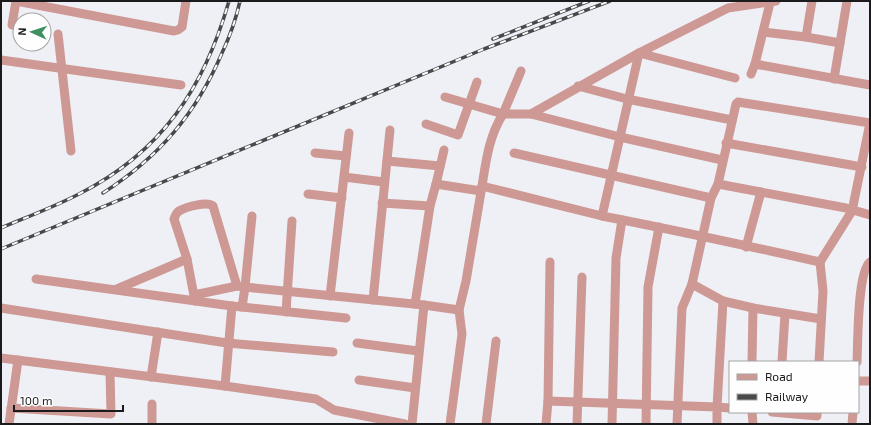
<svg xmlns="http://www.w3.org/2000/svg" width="871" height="425" font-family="'Exo 2',sans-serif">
  <rect width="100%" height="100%" fill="#eff0f6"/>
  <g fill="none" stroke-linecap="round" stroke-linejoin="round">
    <g stroke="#ce9994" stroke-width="9">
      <polyline points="16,1 174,31 178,30 182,27 186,1"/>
      <polyline points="12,25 16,1"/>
      <polyline points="763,32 806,37 840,43"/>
      <polyline points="58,34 71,151"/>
      <polyline points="806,37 812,1"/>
      <polyline points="639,53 620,137 722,160"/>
      <polyline points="1,60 181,85"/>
      <polyline points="755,64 870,85"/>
      <polyline points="751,74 755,64 770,3"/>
      <polyline points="735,78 639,53 728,8 776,1"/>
      <polyline points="834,79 847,1"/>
      <polyline points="578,86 627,99 732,120"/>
      <polyline points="445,97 503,114 521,71"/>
      <polyline points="426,124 458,135 477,82"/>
      <polyline points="726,143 862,167"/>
      <polyline points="315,153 346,156"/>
      <polyline points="514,153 711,198"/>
      <polyline points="387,161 440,166"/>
      <polyline points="344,177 384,182"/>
      <polyline points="436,184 444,150"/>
      <polyline points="718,184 846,208 870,215"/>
      <path d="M 482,186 C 486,161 489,136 503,114 L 531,114"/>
      <polyline points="308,194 342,198"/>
      <polyline points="382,203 430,206"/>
      <path d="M 602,216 C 675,230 748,246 820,262 L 852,211 L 870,123 L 738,102 L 736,104 L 718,184 L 711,198 L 692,284 L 723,301 L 717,407 L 730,408"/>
      <polyline points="746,247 761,192"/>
      <polyline points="36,279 232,306"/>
      <polyline points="117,289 187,259"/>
      <polyline points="194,295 237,286"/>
      <polyline points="330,296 349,133"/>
      <polyline points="373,300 390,130"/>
      <path d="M 195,301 L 187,259 L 174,219 C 175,216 176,213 179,211 C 186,207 207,201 213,206 L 237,286 L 245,287 L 252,216"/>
      <polyline points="723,301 753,308 821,319"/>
      <polyline points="415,304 430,206 436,184 481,191"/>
      <polyline points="242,307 346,318"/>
      <polyline points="1,308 227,343 333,352"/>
      <polyline points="286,312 292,221"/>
      <polyline points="357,343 418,351"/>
      <polyline points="1,358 225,386 232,306 242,307 245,287 424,305 459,310"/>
      <polyline points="752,362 753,308"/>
      <polyline points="782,362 785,314"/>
      <polyline points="819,362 823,291 820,262"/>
      <path d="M 857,362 C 858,344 857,272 870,262"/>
      <polyline points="151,377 158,332"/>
      <polyline points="359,380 415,388"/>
      <polyline points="858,381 870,381"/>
      <polyline points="225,386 316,399 334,410 405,424"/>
      <polyline points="548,401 550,262"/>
      <polyline points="11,408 111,414 110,372"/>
      <polyline points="752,412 753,424"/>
      <polyline points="772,412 817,416 817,412"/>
      <polyline points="9,424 18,360"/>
      <polyline points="152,424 152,404"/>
      <polyline points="412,424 424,305"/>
      <polyline points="450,424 462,334 459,310 466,281 482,186 602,216 620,137 531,114 639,53"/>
      <polyline points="486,424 496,341"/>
      <polyline points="546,424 548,401 717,407 717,424"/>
      <polyline points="577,424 582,277"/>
      <polyline points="612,424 616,258 622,220"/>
      <polyline points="646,424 648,287 659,227"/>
      <polyline points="677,424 682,308 692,284"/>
      <polyline points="852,424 853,412"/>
    </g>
    <defs>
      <g id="rail">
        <polyline points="493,39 589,1"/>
        <path d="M 103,193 C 159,157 196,114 222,53 C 230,36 236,19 240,1"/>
        <path d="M 1,228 C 27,217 54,207 79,194 C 162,152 204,88 229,1"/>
        <polyline points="1,249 484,49 610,1"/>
      </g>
    </defs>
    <use href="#rail" stroke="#48494b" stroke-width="3.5"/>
    <use href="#rail" stroke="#fefefe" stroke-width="2" stroke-dasharray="6" stroke-linecap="butt"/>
  </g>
  <rect width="871" height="425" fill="none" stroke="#1b1b1d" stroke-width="4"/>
  <rect x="729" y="361" width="130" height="52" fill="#fefefe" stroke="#a3a3a4"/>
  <rect x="737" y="374" width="20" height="6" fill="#ce9994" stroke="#a3a3a4"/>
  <text x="765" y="381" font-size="12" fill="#1b1b1d">Road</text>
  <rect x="737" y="394" width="20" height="6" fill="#48494b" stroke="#a3a3a4"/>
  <text x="765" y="401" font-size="12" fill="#1b1b1d">Railway</text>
  <g transform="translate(32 32) rotate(273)"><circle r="19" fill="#fefefe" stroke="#a3a3a4"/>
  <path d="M0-3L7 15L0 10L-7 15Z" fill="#3e9061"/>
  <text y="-6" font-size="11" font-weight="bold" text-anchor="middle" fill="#1b1b1d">N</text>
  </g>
  <path d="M14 405v6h109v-6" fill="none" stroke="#1b1b1d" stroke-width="2"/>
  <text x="20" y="405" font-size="12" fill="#1b1b1d" stroke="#fefefe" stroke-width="3" paint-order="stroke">100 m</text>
</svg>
